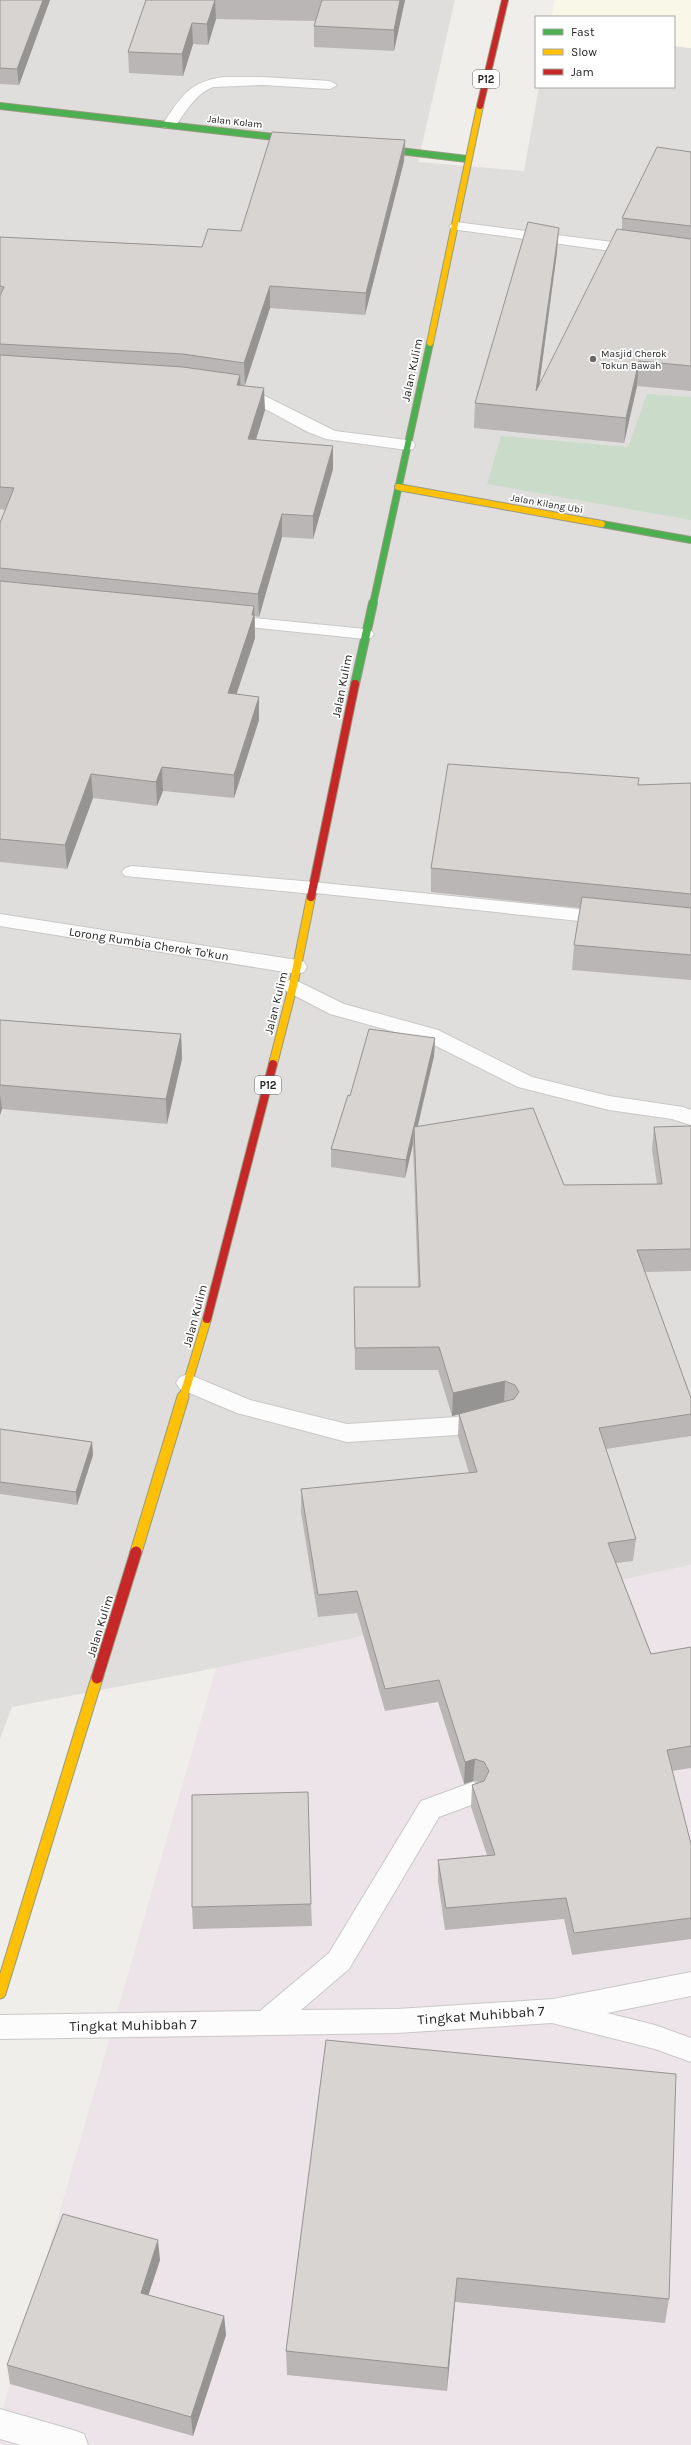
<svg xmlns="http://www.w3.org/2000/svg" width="691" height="2445" font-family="Karla,sans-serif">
  <rect width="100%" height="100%" fill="#f0eeeb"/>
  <polygon fill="#dfdedc" points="0,0 455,0 418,162 524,171 539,87 674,87 674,46 691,48 691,1565 216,1668 12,1707 0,1739"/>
  <polygon fill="#ede4e9" points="691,1565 691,2445 0,2445 0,2419 216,1668"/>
  <polygon fill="#f8f7e8" points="555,0 691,0 691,48 674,46 674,17 551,17"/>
  <polygon fill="#cadbca" points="647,394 691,397 691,520 487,484 501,436 628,447"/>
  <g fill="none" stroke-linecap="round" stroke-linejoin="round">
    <defs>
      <g id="lane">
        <path d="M 224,77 L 262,77 L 330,81 L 337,85 L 330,89 L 262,85 L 213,87 C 195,94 185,113 174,128 L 164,128 L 162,125 C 182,96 188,82 224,77 Z"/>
        <polygon points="238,386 251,389 335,431 407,440 413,441 415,445 413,449 407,450 326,439 308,432 241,396 232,394 230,391 232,388"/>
        <polygon points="225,615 365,629 371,630 374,634 371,638 365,639 219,624 216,620 219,616"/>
        <polygon points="132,866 313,882 320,884 323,888 320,892 313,894 125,876 122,872 125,868"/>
        <polygon points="473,1782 482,1785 486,1793 482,1801 439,1817 349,1969 301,2010 397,2009 553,1999 691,1972 691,1996 607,2013 655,2025 691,2038 691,2062 655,2049 552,2023 397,2033 0,2039 0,2015 260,2011 329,1953 421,1801"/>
      </g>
      <g id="street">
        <polygon points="456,222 691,252 691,262 451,229 449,226"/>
        <polygon points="313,882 608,912 615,914 618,918 615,922 608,924 306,892 303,888 306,884"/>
        <polygon points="0,914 297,960 304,962 307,967 304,972 297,974 0,926"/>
        <polygon points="293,979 344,1004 438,1030 532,1077 609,1096 683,1107 691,1110 691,1125 672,1119 609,1110 518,1087 424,1040 330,1014 286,991 283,986 286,981"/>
        <polygon points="188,1374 250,1400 347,1424 457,1417 487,1410 495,1413 499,1419 495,1425 457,1435 347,1442 237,1413 180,1389 176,1383 180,1377"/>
        <polygon points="0,2409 73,2430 84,2434 88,2445 21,2445 0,2439"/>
      </g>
      <g id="fast-far1">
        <polyline points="0,106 301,140"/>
        <polyline points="375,148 467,159"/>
        <polyline points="602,524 691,540"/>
        <polyline points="373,604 430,343"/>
      </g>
      <polyline id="fast" points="355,684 373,603"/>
      <g id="slow-far2">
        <polyline points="430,343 480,106"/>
        <polyline points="398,487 602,524"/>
      </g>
      <g id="slow-far1">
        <polyline points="273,1064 293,986 311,897"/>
        <polyline points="183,1398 207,1319"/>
      </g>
      <g id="slow">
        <polyline points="136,1552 183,1397"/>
        <polyline points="0,1993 97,1678"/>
      </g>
      <polyline id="jam-far2" points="480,106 505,0"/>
      <g id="jam-far1">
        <polyline points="311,897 355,684"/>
        <polyline points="207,1319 273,1064"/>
      </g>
      <polyline id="jam" points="97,1678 136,1552"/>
    </defs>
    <use href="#lane" stroke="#c9c8c7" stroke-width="2"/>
    <use href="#street" stroke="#c9c8c7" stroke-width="2"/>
    <use href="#fast-far1" stroke="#999a82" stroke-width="8"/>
    <use href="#fast" stroke="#999a82" stroke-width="10"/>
    <use href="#slow-far2" stroke="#999a82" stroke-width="8"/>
    <use href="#slow-far1" stroke="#999a82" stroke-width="10"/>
    <use href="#slow" stroke="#999a82" stroke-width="13"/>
    <use href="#jam-far2" stroke="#999a82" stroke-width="8"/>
    <use href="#jam-far1" stroke="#999a82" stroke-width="10"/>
    <use href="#jam" stroke="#999a82" stroke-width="13"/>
    <use href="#lane" fill="#fdfcfc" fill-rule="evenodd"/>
    <use href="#street" fill="#fdfcfc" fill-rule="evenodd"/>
    <use href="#fast-far1" stroke="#4caf50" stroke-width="6"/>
    <use href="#fast" stroke="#4caf50" stroke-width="8"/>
    <use href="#slow-far2" stroke="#ffc107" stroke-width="6"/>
    <use href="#slow-far1" stroke="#ffc107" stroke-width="8"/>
    <use href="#slow" stroke="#ffc107" stroke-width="11"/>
    <use href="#jam-far2" stroke="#c62828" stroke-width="6"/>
    <use href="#jam-far1" stroke="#c62828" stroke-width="8"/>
    <use href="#jam" stroke="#c62828" stroke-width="11"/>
  </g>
  <g fill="#b9b6b5">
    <polygon points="0,0 50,0 19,85 0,84"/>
    <polygon points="146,0 405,0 394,51 314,47 314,26 316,21 216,19 208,45 193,44 183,76 129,73 128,52"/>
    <polygon points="405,140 404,161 365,315 270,308 245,385 240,385 265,410 256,440 333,469 313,539 282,537 259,617 255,616 255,638 236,694 259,697 259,720 234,798 163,791 157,806 93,798 67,869 0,862 0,523 5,510 0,509 0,237 202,247 241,231"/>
    <polygon points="691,152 691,391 637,386 624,443 474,428 475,403 557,252 539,385 622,230 622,218"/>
    <polygon points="691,783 691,980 572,970 574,945 580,908 431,892 431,868 638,785"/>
    <polygon points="0,1020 181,1034 182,1059 167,1124 2,1109 0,1115"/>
    <polygon points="435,1038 434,1056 418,1126 564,1185 657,1184 652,1150 654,1127 691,1126 691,1271 645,1272 691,1398 691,1436 606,1449 636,1539 633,1561 616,1563 651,1654 691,1647 691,1768 672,1771 691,1844 691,1939 572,1955 564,1919 445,1930 438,1881 438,1860 487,1855 471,1807 472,1785 479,1782 473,1781 464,1784 438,1702 385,1711 357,1613 318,1617 301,1512 301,1489 469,1473 458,1436 459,1414 452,1416 438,1370 355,1370 354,1287 418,1287 413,1144 405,1178 331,1167 331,1149 350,1096"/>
    <polygon points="0,1429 92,1442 93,1455 77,1505 0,1494"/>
    <polygon points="311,1904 312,1926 193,1929 192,1907"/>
    <polygon points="326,2040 669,2299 665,2323 455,2302 447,2391 287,2375 286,2351"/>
    <polygon points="160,2260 148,2295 224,2316 226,2335 193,2436 10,2384 7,2365"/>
  </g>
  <g fill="#969493">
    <polygon points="43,0 50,0 19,85 17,69"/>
    <polygon points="215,0 216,19 208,45 207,24"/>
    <polygon points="400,0 405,0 394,51 394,30"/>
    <polygon points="192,23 193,44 183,76 182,54"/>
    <polygon points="405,140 404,161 365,315 366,293"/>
    <polygon points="559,228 557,252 536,409 536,391"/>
    <polygon points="270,286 270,308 245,385 244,363"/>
    <polygon points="639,361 637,386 624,443 626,418"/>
    <polygon points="240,375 241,397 237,385"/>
    <polygon points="264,388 265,410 249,462 248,439"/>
    <polygon points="333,446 333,469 313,539 313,516"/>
    <polygon points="282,514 282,537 259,617 258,594"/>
    <polygon points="254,606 255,638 229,717 228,693"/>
    <polygon points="259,697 259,720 234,798 234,775"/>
    <polygon points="162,767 163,791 157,806 156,782"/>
    <polygon points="91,774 93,798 67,869 65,845"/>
    <polygon points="181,1034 182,1059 167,1124 166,1099"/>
    <polygon points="435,1038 434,1056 414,1141 414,1127 413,1144 405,1178 406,1160"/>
    <polygon points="0,1095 2,1109 0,1115"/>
    <polygon points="505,1381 504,1404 452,1416 453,1393"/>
    <polygon points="92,1442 93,1455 77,1505 76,1492"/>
    <polygon points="475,1759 473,1781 464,1784 465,1762"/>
    <polygon points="158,2240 160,2260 143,2312 141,2293"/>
    <polygon points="457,2278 455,2302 447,2391 448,2368"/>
    <polygon points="224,2316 226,2335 193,2436 191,2417"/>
  </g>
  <g fill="#d7d4d2" stroke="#969493">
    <polygon points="0,0 43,0 17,69 0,68"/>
    <polygon points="146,0 215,0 207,24 192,23 182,54 128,52"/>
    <polygon points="322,0 400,0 394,30 314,26"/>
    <polygon points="272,132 405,140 366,293 270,286 244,363 183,354 0,344 0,296 4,287 0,286 0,237 202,247 208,229 241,231"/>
    <polygon points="657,147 691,152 691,226 622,218"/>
    <polygon points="528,222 559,228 536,391 617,229 691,239 691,366 639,361 626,418 475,403"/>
    <polygon points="0,355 183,367 240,375 237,385 264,388 248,439 333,446 313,516 282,514 258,594 0,568 0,523 14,488 0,487"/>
    <polygon points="0,581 254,606 252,615 254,615 228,693 259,697 234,775 162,767 156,782 91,774 65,845 0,839"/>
    <polygon points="448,764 639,778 638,785 691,783 691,894 431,868"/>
    <polygon points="582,897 691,908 691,955 574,945"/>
    <polygon points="0,1020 181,1034 166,1099 0,1085"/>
    <polygon points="369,1029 435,1038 406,1160 331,1149 348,1095 350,1096"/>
    <polygon points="533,1108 564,1185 662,1184 654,1127 691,1126 691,1249 637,1250 691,1398 691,1414 599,1428 636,1539 608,1543 651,1654 691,1647 691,1746 667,1750 691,1844 691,1918 574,1933 566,1898 446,1908 438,1860 495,1855 472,1785 484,1781 489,1771 484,1762 475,1759 465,1762 439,1680 385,1689 357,1591 318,1595 301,1489 477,1472 459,1414 514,1399 519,1392 515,1385 505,1381 453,1393 439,1347 355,1348 354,1287 420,1287 414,1127"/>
    <polygon points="0,1429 92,1442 76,1492 0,1482"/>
    <polygon points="308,1792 311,1904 192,1907 192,1795"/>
    <polygon points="326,2040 676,2074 669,2299 457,2278 448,2368 286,2351"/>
    <polygon points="63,2214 158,2240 141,2293 224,2316 191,2417 7,2365"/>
  </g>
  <circle fill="#6a6968" stroke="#fff" stroke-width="1.5" cx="593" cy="359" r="4"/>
  <g text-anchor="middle" stroke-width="3.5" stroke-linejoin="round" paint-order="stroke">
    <g font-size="10" fill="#222" stroke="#fff">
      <text transform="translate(235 121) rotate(6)" y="4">Jalan Kolam</text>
      <text transform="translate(547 503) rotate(10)" y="4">Jalan Kilang Ubi</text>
    </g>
    <g font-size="10" fill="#222" stroke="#fff" text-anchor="start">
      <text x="601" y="357">Masjid Cherok<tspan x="601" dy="12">Tokun Bawah</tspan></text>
    </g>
    <g fill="#fff" stroke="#646464" stroke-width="1">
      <rect x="473" y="70" width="26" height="18" rx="3"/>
      <rect x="255" y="1076" width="26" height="18" rx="3"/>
    </g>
    <g font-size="11" font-weight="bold" fill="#222">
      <text x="486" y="83">P12</text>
      <text x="268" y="1089">P12</text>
    </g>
    <g font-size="12" fill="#222" stroke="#fff">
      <text transform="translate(412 370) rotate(-78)" y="4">Jalan Kulim</text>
      <text transform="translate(342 686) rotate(-79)" y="4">Jalan Kulim</text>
      <text transform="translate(149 944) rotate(9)" y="4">Lorong Rumbia Cherok To'kun</text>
      <text transform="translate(276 1003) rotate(-76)" y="4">Jalan Kulim</text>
      <text transform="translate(195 1316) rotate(-75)" y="4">Jalan Kulim</text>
      <text transform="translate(100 1626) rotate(-73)" y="4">Jalan Kulim</text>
    </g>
    <g font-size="14" fill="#222" stroke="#fff">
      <text transform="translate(481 2015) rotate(-4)" y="5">Tingkat Muhibbah 7</text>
      <text transform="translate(133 2025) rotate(-1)" y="5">Tingkat Muhibbah 7</text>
    </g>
  </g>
  <rect x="535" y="16" width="140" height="72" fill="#ffffff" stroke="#a7a7a7"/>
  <rect x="543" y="29" width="20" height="6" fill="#4caf50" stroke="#a7a7a7"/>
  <text x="571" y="36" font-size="12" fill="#222222">Fast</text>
  <rect x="543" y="49" width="20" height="6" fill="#ffc107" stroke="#a7a7a7"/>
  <text x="571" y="56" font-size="12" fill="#222222">Slow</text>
  <rect x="543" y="69" width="20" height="6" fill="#c62828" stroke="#a7a7a7"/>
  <text x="571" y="76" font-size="12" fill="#222222">Jam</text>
</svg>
